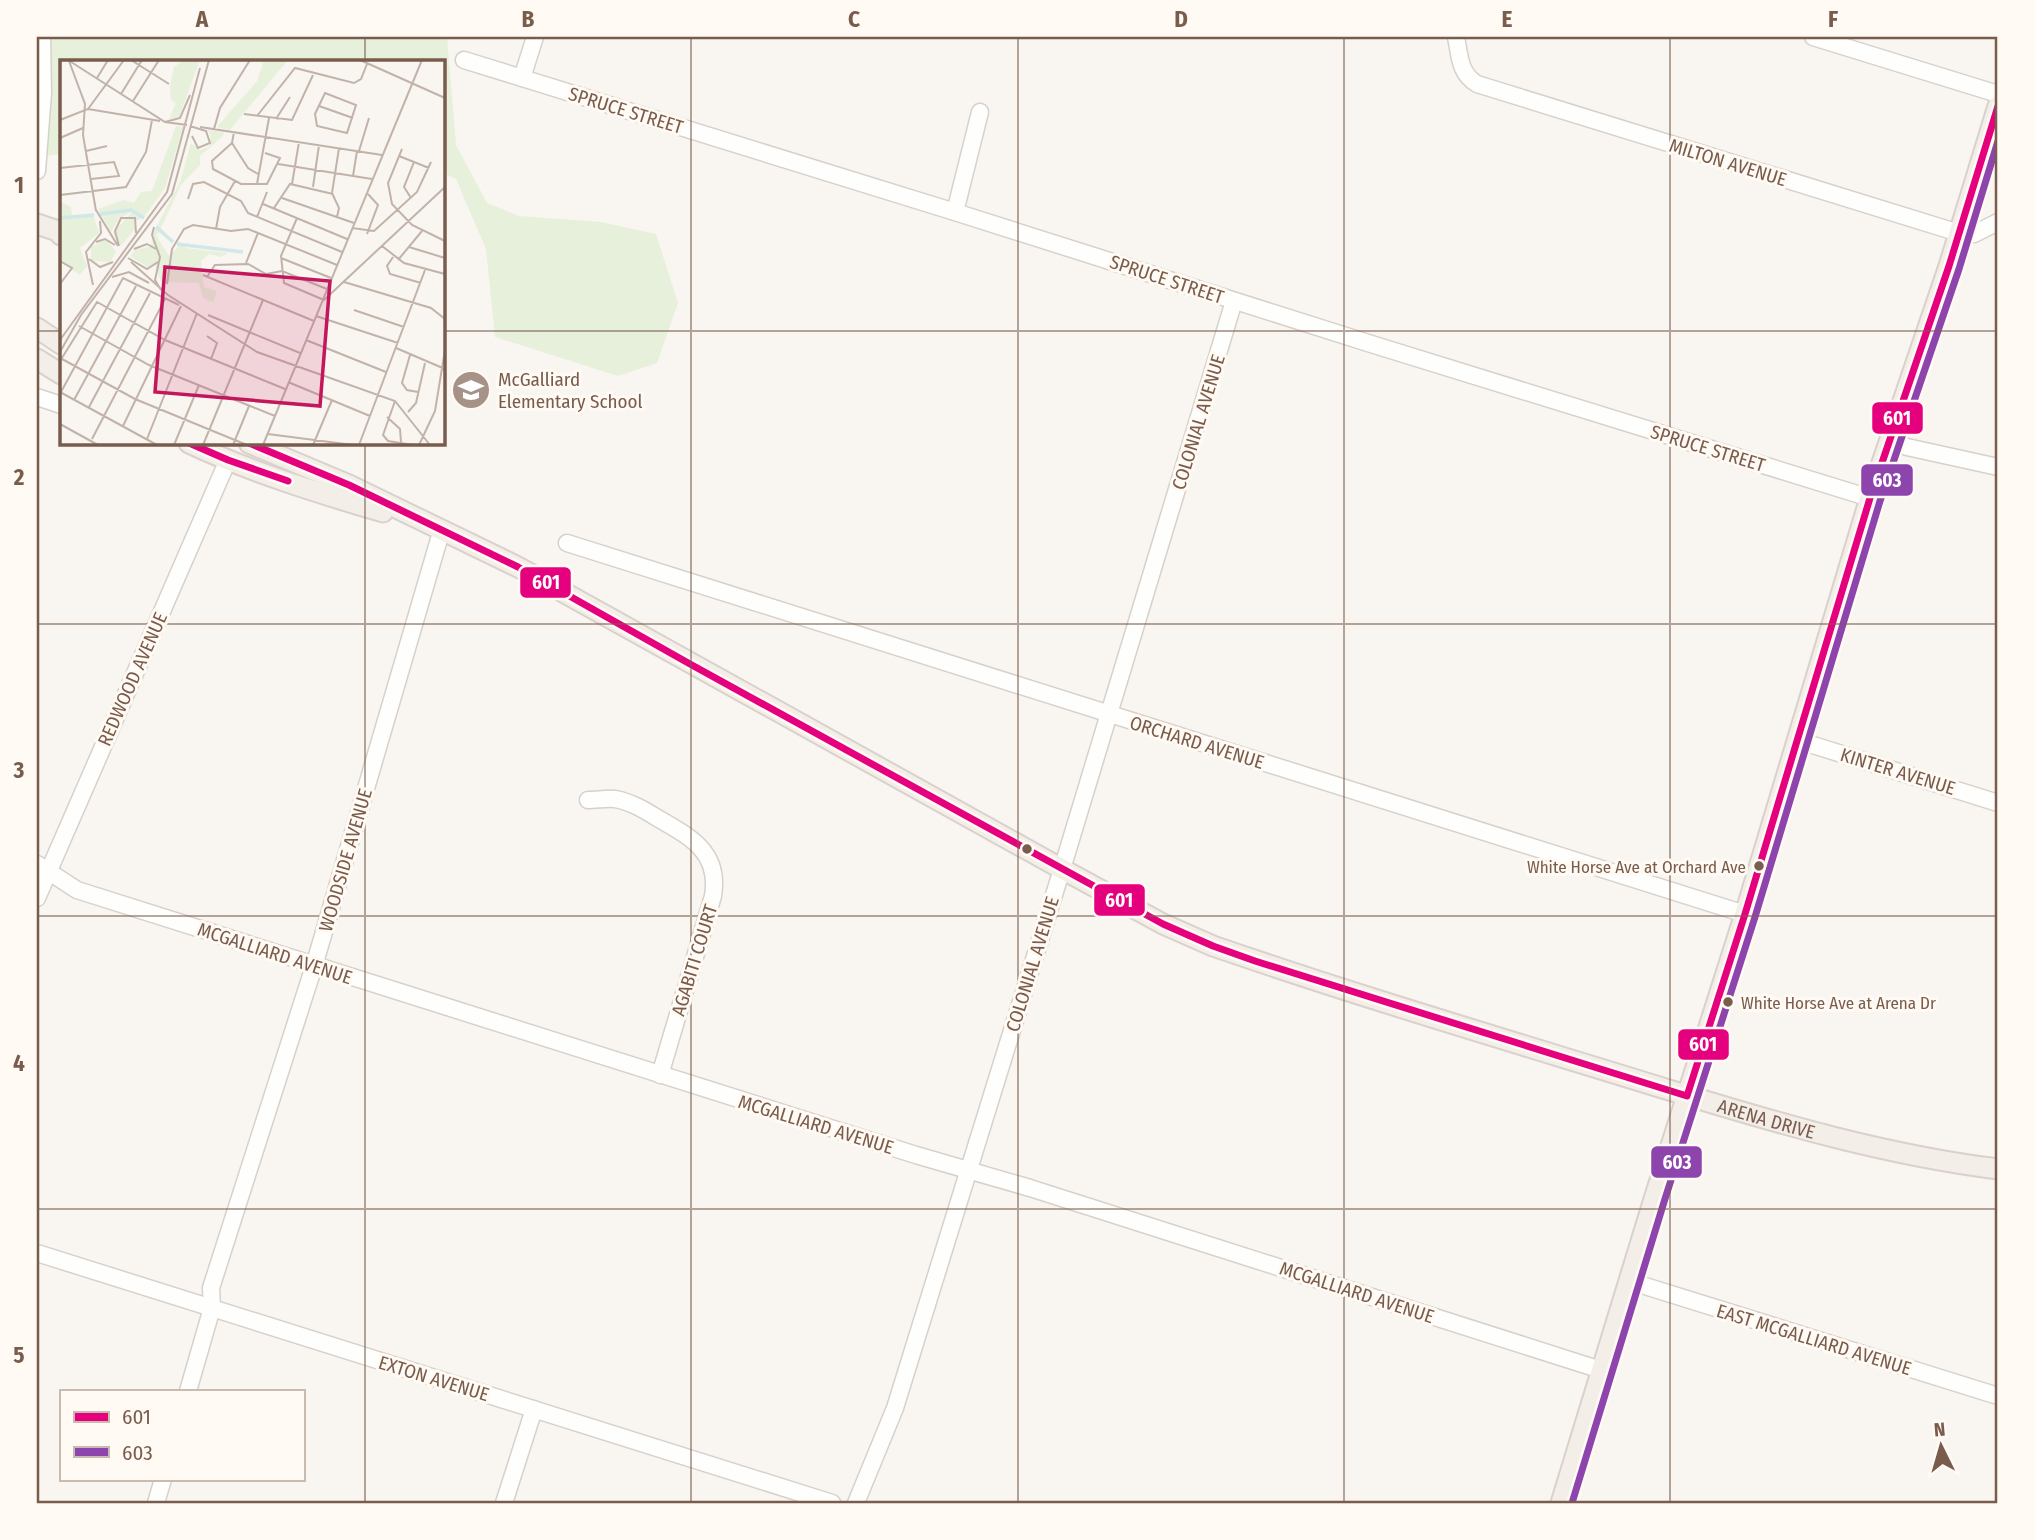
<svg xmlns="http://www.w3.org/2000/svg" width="2035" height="1540" font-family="'Fira Sans Condensed',sans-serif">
  <rect width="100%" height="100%" fill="#f9f5f0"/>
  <polygon fill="#e7f0db" points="37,37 447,37 456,145 487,203 519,216 601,222 656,234 678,303 657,363 618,376 495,337 486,249 456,179 443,173 443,61 61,61 61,154 37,157"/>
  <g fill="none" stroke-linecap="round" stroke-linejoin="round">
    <defs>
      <g id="minor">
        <path d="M 1456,37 C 1460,56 1459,73 1477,84 L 1959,233 L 1974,234 L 1998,222"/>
        <polyline points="1813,37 1998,94"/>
        <polyline points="464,60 955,212 1368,343 1870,498"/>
        <polyline points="522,78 535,37"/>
        <polyline points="37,171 43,93 42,37"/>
        <polyline points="955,212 980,112"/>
        <polyline points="37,397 61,405"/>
        <polyline points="1890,441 1907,447 1998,467"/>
        <polyline points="567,543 1745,914"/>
        <polyline points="1797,740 1998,803"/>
        <path d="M 588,800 C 597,800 607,798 615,799 C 632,802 646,811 659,819 C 692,838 720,853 713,896 L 660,1075"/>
        <polyline points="37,864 77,890 916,1155 1030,1188 1601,1370"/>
        <polyline points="37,898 228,460"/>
        <polyline points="37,1253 832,1503"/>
        <polyline points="1629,1281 1998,1396"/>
        <polyline points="188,1391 212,1308 211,1288 314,966 442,529"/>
        <polyline points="156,1503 163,1479"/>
        <polyline points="504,1503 534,1409"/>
        <polyline points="856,1503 895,1408 1062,869 1234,301"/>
      </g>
      <g id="major">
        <polyline points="37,224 58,231 61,235"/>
        <polyline points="37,328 61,344"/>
        <polyline points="37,359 61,374"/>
        <path d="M 189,443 C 251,472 318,493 383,512"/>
        <path id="s1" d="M 249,443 L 349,485 L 518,567 L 1062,869 L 1163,924 L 1213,946 C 1364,998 1517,1043 1669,1090 C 1777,1123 1885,1155 1998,1169"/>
        <polyline points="1561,1503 1654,1199 1745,914 1870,498 1949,266 1998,106"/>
      </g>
    </defs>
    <use href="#minor" stroke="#d7d1cb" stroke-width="19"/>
    <use href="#major" stroke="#dad1cc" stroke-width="23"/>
    <use href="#minor" stroke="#fefefd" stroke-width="16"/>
    <use href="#major" stroke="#f3eee8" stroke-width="19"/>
    <defs>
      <g id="bus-1">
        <polyline points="189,443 228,460 288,481"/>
        <polyline points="249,443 349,485 518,567 690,664 1163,924 1213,946 1255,961 1687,1096 1745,914 1870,498 1949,266 1998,106"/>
      </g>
      <polyline id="bus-2" points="1572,1503 1664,1202 1755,917 1880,501 1959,269 1998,141"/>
    </defs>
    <use href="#bus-1" stroke="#fffaf3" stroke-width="12"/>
    <use href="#bus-2" stroke="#fffaf3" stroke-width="12"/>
    <use href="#bus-1" stroke="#e5007d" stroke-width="7"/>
    <use href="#bus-2" stroke="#8e44ad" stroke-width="7"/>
  </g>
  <path fill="none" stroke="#7a5c4d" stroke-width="2" stroke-opacity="0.55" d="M 365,37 L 365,61M 691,37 L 691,1503M 1018,37 L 1018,1503M 1344,37 L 1344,1503M 1670,37 L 1670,1503M 37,331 L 61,331M 443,331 L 1998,331M 365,443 L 365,1503M 37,624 L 1998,624M 37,916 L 1998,916M 37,1209 L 1998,1209"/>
  <defs>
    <symbol id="school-disc" viewBox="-11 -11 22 22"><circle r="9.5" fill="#a69286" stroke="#fffaf3"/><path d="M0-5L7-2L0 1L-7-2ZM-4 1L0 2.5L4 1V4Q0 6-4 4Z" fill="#fff"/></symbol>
  </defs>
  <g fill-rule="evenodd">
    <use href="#school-disc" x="449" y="368" width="44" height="44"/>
  </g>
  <g fill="#7a5c4d" stroke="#fffaf3" stroke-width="2.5">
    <circle cx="1027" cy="849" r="6"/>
    <circle cx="1759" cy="866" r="6"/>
    <circle cx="1728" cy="1002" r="6"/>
  </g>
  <g text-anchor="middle" stroke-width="6" stroke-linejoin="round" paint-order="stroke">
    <g font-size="17" fill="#7a5c4d" stroke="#fffaf3" text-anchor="end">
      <text x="1746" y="873">White Horse Ave at Orchard Ave</text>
      <text x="1741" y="1009" text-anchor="start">White Horse Ave at Arena Dr</text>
    </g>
    <g font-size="19" fill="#7a5c4d" stroke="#fffaf3">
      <text transform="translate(626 110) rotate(17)" y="7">SPRUCE STREET</text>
      <text transform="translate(1728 162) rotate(17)" y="7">MILTON AVENUE</text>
      <text transform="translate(1167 279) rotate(18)" y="7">SPRUCE STREET</text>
      <text transform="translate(1198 422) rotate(-73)" y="7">COLONIAL AVENUE</text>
      <text transform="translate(1708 448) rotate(17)" y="7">SPRUCE STREET</text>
      <text transform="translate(132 679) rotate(-66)" y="7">REDWOOD AVENUE</text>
      <text transform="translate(1197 742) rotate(17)" y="7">ORCHARD AVENUE</text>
      <text transform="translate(1898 771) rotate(17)" y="7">KINTER AVENUE</text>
      <text transform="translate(345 860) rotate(-74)" y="7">WOODSIDE AVENUE</text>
      <text transform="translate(275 953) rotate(18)" y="7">MCGALLIARD AVENUE</text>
      <text transform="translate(694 960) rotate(-73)" y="7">AGABITI COURT</text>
      <text transform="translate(1032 964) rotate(-73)" y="7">COLONIAL AVENUE</text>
      <text dy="7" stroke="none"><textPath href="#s1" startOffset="1668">ARENA DRIVE</textPath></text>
      <text transform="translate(816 1124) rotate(17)" y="7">MCGALLIARD AVENUE</text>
      <text transform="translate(1357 1292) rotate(18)" y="7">MCGALLIARD AVENUE</text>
      <text transform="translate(1814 1339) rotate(17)" y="7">EAST MCGALLIARD AVENUE</text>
      <text transform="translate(434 1378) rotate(17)" y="7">EXTON AVENUE</text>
    </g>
    <g font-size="19" fill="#7a5c4d" stroke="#fffaf3" text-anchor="start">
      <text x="498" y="386">McGalliard<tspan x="498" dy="22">Elementary School</tspan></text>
    </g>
  </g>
  <g transform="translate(60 60)">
    <rect width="385" height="385" fill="#f9f5f0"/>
    <path d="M 124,0 L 140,0 L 119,57 L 109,59 L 116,43 L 111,40 L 110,26 L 114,7 ZM 204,0 L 228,0 L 170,70 L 157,67 L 197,21 ZM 116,66 L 123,67 L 105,128 L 84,157 L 74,162 L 75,169 L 61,186 L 53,173 L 72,152 L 59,158 L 51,172 L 38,149 L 63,140 L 74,143 L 81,132 L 92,131 ZM 147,70 L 164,72 L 163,76 L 140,96 L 140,105 L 121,125 L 101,168 L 108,175 L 101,171 L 96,175 L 109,196 L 122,183 L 126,188 L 168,193 L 161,197 L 149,194 L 141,201 L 144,227 L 157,231 L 153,242 L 143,238 L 139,223 L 101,222 L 95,204 L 89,208 L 70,196 L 75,190 L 91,186 L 93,173 L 120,122 L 131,83 L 140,90 L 149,87 L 151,75 ZM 0,142 L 11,147 L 12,157 L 33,154 L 39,173 L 20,188 L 27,206 L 20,215 L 0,202 ZM 47,179 L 56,192 L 50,202 L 31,201 L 31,187 Z" fill="#e7f0db"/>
    <path fill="none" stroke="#d0e8ea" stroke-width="3.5" d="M 40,154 L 71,150 L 84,158M 0,158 L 34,155M 96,167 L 113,182M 117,184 L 183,192"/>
    <path fill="none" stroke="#c2b3aa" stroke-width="2" d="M 8,0 L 105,62 L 127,65M 71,0 L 109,24M 300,0 L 385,38M 9,1 L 25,44 L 23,75 L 36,151M 37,18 L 48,0M 265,33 L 296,45 L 287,73 L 257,66 L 255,54 ZM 61,34 L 82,0M 73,41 L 99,0M 259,46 L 293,58M 28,49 L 100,61M 184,54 L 232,60 L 253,15M 197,56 L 235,8 L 294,23 L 301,19 L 307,4M 216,59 L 230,37M 0,60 L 28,49 L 64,0M 105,62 L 120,58 L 130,35M 130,66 L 146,71 L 150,83 L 138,88 L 132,76M 140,67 L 322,95M 154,69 L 160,48 L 190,0M 174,72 L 172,83 L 152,101 L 153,109 L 181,124 L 207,124 L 220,98 L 205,93M 0,78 L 23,68M 172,83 L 188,108 L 198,114M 342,89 L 328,123 L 332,144 L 352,165 L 385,181M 26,91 L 47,86M 299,91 L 309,58M 339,96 L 369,108M 218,104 L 312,119M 0,108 L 54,102 L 59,116 L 31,119M 293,116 L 297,91M 197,124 L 209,58M 232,124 L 239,82M 253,127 L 259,85M 0,135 L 66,127 L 86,92 L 92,60M 222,138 L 294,163M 351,138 L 344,127 L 354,102M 128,139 L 133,124 L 144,122 L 181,141 L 188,153 L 282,192M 203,144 L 287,179M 214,148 L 230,124 L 273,134M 36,150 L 58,186M 197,157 L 207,132M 277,157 L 279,148 L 272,133 L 279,88M 237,158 L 221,196 L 224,223 L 264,240 L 385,127M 94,167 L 92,175 L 100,197 L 95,220 L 101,230M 292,168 L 314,171 L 357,132 L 371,102M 156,169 L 160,147 L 175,121M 307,174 L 318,145 L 308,134M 36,182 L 45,179 L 55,185M 59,186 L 55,171 L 61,158 L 75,158 L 76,173M 322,186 L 344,203 L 385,214M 349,187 L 385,198M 74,189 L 87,184 L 96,189M 333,197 L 327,206 L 330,214 L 361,223M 68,198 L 87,209 L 98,202M 221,198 L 271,218M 29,199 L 40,207 L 53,202M 338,200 L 362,171M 0,201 L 12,208 L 0,224M 71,202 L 108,235 L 197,292 L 335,341 L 370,385M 186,203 L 198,173M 143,215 L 254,261M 52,217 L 69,212 L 89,223M 147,217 L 155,205 L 188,204 L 206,214 L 222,211 L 267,229M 284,222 L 371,248 L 385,259M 107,224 L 112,189 L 124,169 L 133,165 L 171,171 L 188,169 L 277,205M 33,225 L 26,192 L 41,173 L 40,161M 294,250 L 344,267M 148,255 L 240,293M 256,256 L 338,283M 19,266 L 89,305 L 215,356M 147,276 L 157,283 L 151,299M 0,280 L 107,132 L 140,8M 246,280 L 326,312M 336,288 L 385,309M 0,292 L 21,255 L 112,134 L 149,0M 350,295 L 342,323 L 347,330 L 358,332M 2,299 L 75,339 L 187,385M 0,301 L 37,242 L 105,280 L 225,329M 228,322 L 310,356M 0,332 L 97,385M 1,332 L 63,218 L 119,245M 14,340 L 76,226M 335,341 L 323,375 L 328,381 L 353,385M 29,347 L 90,233M 348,352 L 356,343 L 365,303M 327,357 L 340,369 L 341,382M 0,364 L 38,385M 63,366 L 121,246M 208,374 L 293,385M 32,379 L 105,239M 87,379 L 137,253M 114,385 L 139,325M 143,385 L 203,240M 173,385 L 189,346M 203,385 L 362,0M 253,385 L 272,340M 299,385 L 365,210M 359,385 L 375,351 L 385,290"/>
    <path fill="#c2185b" fill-opacity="0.15" stroke="#c2185b" stroke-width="3.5" d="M 105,207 L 270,221 L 260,346 L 95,332 Z"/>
    <rect width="385" height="385" fill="none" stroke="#7a5c4d" stroke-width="3.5"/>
  </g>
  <g stroke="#fffaf3" stroke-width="2.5">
    <rect x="1871" y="401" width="53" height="34" rx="7" fill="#e5007d"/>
    <rect x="1860" y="463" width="54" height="34" rx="7" fill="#8e44ad"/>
    <rect x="519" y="566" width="53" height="33" rx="7" fill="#e5007d"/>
    <rect x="1093" y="883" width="53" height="34" rx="7" fill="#e5007d"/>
    <rect x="1677" y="1028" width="53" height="33" rx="7" fill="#e5007d"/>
    <rect x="1650" y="1145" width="53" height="34" rx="7" fill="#8e44ad"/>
  </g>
  <g font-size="19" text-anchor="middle" font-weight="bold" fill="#fff">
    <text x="1897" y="425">601</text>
    <text x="1887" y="487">603</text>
    <text x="546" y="589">601</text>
    <text x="1119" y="907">601</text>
    <text x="1703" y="1051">601</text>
    <text x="1677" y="1169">603</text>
  </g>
  <rect width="2035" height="1540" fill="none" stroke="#fffaf3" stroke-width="77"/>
  <rect x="60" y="1390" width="245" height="91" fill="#fffaf3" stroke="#cabbb1" stroke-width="2"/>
  <rect x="74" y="1412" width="35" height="10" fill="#e5007d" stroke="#cabbb1" stroke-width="2"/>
  <text x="122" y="1424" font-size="21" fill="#7a5c4d">601</text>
  <rect x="74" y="1447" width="35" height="10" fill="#8e44ad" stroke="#cabbb1" stroke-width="2"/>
  <text x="122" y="1460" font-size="21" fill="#7a5c4d">603</text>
  <g transform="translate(1941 1446) rotate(355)" stroke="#fffaf3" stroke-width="5" paint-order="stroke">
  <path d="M0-5L12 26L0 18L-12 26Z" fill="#7a5c4d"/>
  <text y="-10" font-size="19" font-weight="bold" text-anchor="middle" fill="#7a5c4d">N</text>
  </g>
  <rect x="38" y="38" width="1958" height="1464" fill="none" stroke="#7a5c4d" stroke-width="2.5"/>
  <g font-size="23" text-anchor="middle" font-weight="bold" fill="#7a5c4d">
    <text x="202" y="27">A</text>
    <text x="528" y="27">B</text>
    <text x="854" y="27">C</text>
    <text x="1181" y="27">D</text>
    <text x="1507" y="27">E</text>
    <text x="1833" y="27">F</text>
    <text x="19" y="193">1</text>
    <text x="19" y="485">2</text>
    <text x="19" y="778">3</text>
    <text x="19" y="1071">4</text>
    <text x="19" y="1363">5</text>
  </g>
</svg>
